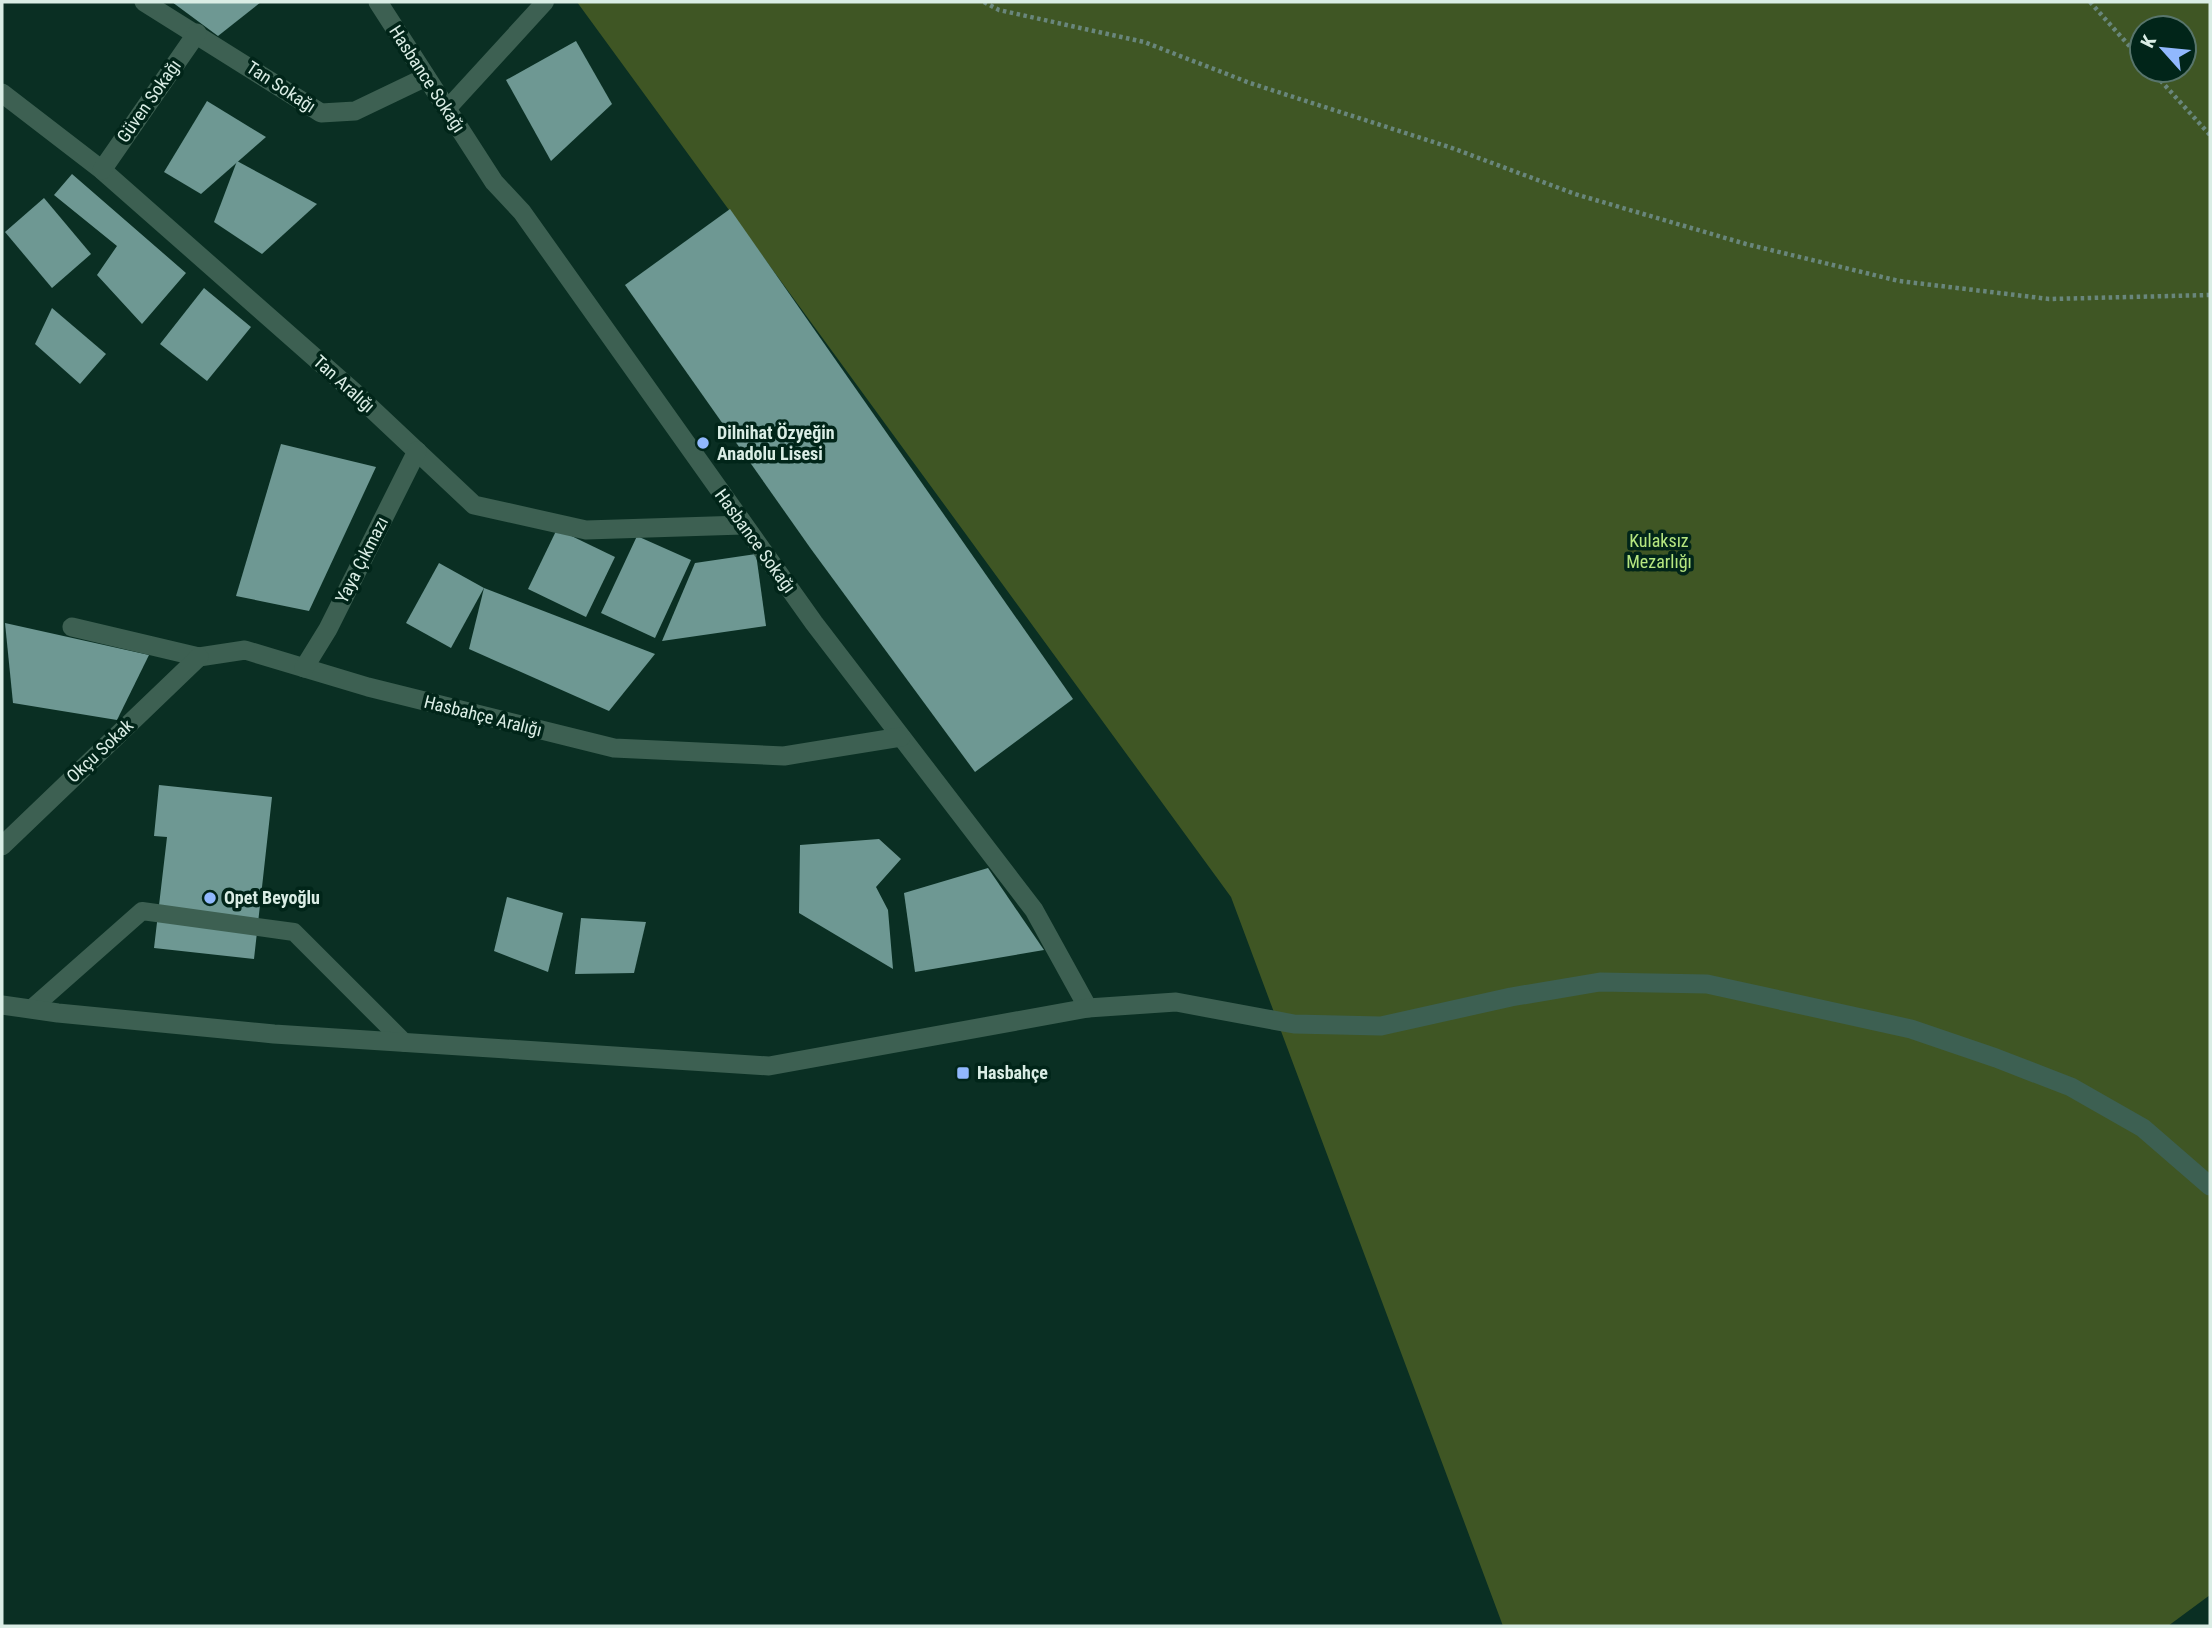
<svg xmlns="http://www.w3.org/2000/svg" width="2212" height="1628" font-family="'Roboto Condensed',sans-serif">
  <rect width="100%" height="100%" fill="#0a2f23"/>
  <path fill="#3f5624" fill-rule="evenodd" d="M 577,2 L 2210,2 L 2210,1595 L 2168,1626 L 1503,1626 L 1231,897 ZM 2142,28 L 2184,28 L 2184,70 L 2142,70 Z"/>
  <g fill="#6e9893">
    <polygon points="172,2 261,2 218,36"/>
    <polygon points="576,41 612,104 551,161 506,80"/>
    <polygon points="207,101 266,137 201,194 164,172"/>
    <polygon points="237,161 317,204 262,254 214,222"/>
    <polygon points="72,174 186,273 142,324 97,275 117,246 54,195"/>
    <polygon points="44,198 91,254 52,288 5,232"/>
    <polygon points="730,209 1073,699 975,772 811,549 625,285"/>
    <polygon points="204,288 251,327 207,381 160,344"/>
    <polygon points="52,308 106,354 80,384 35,344"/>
    <polygon points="281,444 376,467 309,611 236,596"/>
    <polygon points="557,529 615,557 586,617 528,589"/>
    <polygon points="637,536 691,560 655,638 601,613"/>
    <polygon points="756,554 766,626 662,641 695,563"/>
    <polygon points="439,563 484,588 451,648 406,623"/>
    <polygon points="484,588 655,654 609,711 469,649"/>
    <polygon points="5,623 149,655 117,720 13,703"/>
    <polygon points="159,785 272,797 254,959 154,948 167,837 154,836"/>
    <polygon points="879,839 901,859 876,887 888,910 893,969 799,913 800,845"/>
    <polygon points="988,868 1044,950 915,972 904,893"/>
    <polygon points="507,897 563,913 548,972 494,951"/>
    <polygon points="581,918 646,922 634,973 575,974"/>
  </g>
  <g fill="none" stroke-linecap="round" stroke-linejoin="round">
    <g stroke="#69867c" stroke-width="4.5" stroke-dasharray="3.5 3.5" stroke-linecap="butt">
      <polyline points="984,2 999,10 1144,42 1250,83 1452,148 1575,194 1746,244 1899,281 2049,299 2210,295"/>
      <polyline points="2090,2 2142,60"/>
      <polyline points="2151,70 2210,135"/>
    </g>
    <g stroke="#3d6052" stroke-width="18">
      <polyline points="447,109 545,2"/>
      <polyline points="31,1009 142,911 294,932 405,1043"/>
    </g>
    <g stroke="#3d6052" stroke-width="19">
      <polyline points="144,2 321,113 355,111 426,77"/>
      <polyline points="378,2 494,182 522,212 814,623 1034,910 1088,1008"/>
      <polyline points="2,93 102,170 355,393 474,505 586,530 743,525"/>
      <polyline points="102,170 197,33"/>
      <polyline points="72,627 199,657 245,650 368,687 614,748 784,756 901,737"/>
      <polyline points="304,668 328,629 417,451"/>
      <polyline points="2,846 199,657"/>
    </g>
    <polyline stroke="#3d6052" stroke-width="19" points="2,1005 58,1013 274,1034 769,1066 1088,1008 1176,1002 1294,1024 1381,1026 1511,997 1600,982 1707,984 1911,1029 1996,1058 2071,1087 2143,1128 2210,1186"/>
  </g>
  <g fill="#91b8fd" stroke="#012519" stroke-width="2.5">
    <circle cx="703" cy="443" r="7"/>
    <circle cx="210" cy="898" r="7"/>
    <rect x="956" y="1066" width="14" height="14" rx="3.5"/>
  </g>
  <g text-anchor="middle" stroke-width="7" stroke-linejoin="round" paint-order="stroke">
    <g font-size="18" fill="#daede5" stroke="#012519">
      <text transform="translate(427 79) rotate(57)" y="6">Hasbance Sokağı</text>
      <text transform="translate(281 87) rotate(33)" y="6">Tan Sokağı</text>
      <text transform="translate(149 101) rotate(-55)" y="6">Güven Sokağı</text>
      <text transform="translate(344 384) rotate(42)" y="6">Tan Aralığı</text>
      <text transform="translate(755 541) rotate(54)" y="6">Hasbance Sokağı</text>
      <text transform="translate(362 560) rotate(-63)" y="6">Yaya Çıkmazı</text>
      <text transform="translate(483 716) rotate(14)" y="6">Hasbahçe Aralığı</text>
      <text transform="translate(100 751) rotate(-43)" y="6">Okçu Sokak</text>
    </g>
    <g font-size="18" font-weight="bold" fill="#daede5" stroke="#012519" text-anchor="start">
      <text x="717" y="439">Dilnihat Özyeğin<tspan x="717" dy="21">Anadolu Lisesi</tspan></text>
      <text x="224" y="904">Opet Beyoğlu</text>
      <text x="977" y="1079">Hasbahçe</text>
    </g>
    <g font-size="18" fill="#b6e780" stroke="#012519">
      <text x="1659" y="547">Kulaksız<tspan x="1659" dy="21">Mezarlığı</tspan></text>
    </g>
  </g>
  <rect width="2212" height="1628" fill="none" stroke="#daede5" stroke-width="7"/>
  <g transform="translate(2163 49) rotate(297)"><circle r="33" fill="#012519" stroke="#58756b" stroke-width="2"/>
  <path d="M0-5L12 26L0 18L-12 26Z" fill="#91b8fd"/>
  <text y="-10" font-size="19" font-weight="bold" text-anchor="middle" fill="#daede5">K</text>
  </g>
</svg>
